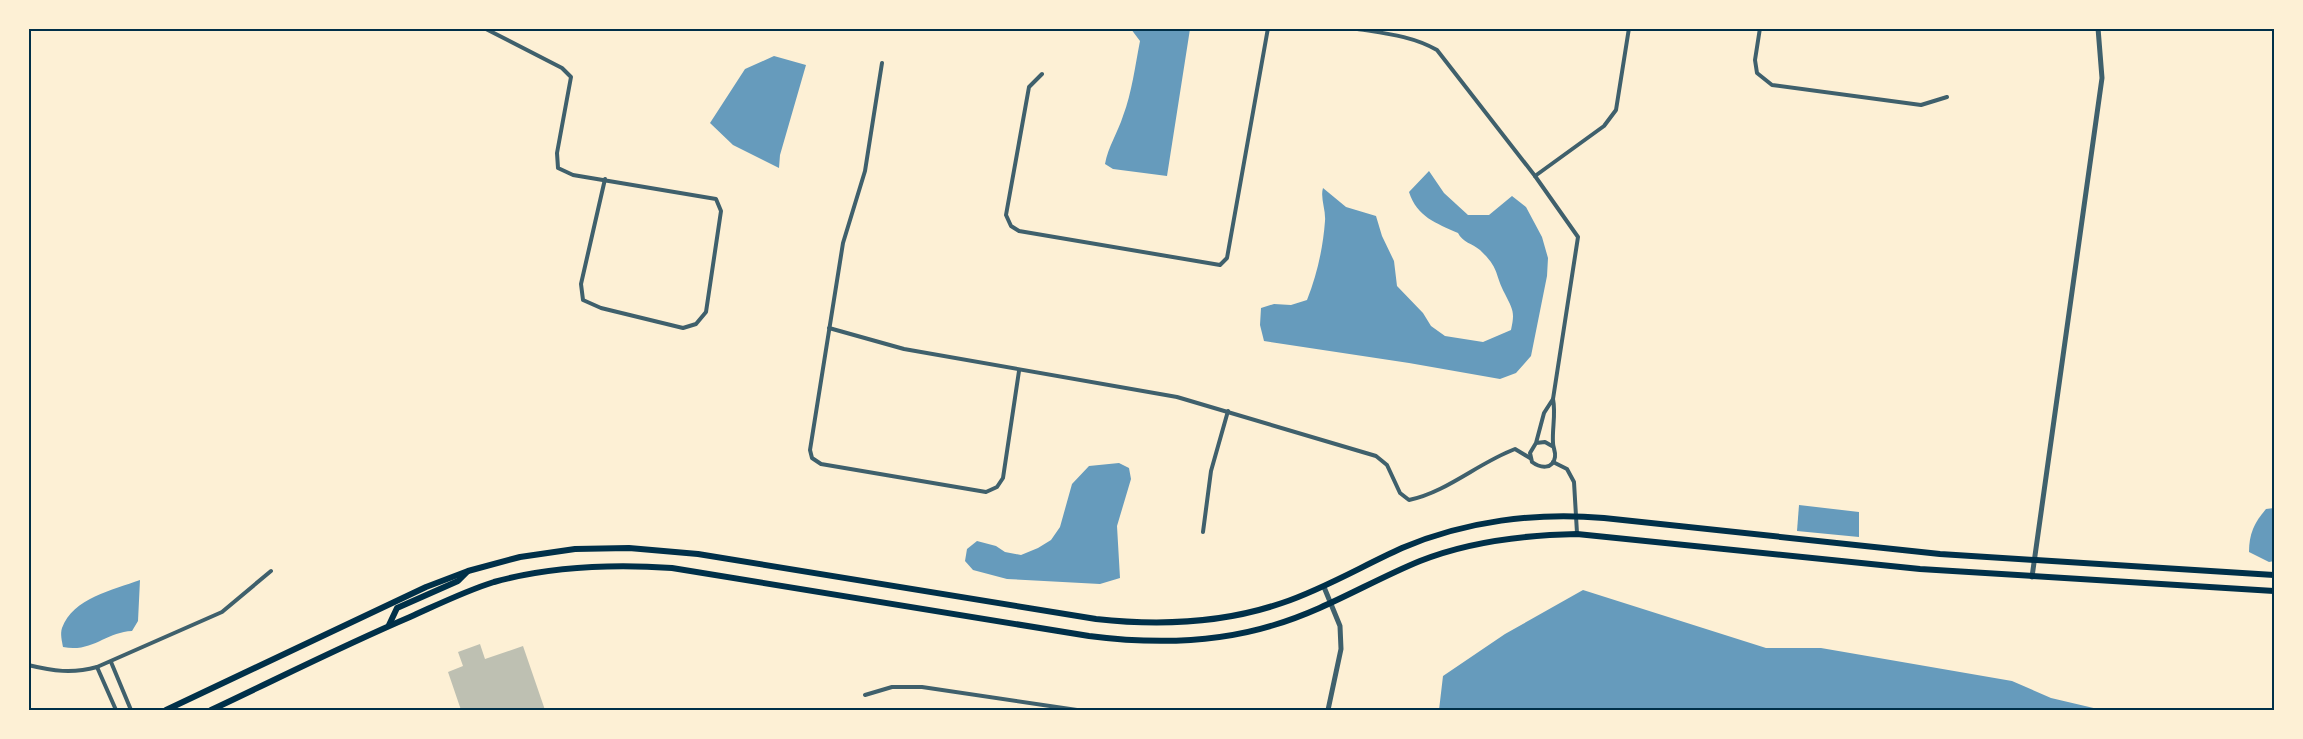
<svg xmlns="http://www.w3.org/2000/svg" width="2303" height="739" font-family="'Noto Sans',sans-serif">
  <rect width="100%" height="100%" fill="#fdf0d5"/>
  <g fill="#669bbc">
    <path d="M 1131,29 L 1190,29 L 1167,176 L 1113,169 L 1105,164 C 1108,147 1118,132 1123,116 C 1132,92 1135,66 1140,41 Z"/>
    <polygon points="774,56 806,65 780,155 779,168 733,145 710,123 745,69"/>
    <path d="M 1429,171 L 1444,193 L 1468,215 L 1489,215 L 1512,196 L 1526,207 L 1542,237 L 1548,258 L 1547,276 L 1531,356 L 1516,373 L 1500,379 L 1409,363 L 1264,341 L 1260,325 L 1261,308 L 1274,304 L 1291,305 L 1307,300 C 1317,275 1323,248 1325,221 C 1326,210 1320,198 1323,188 L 1346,207 L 1376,216 L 1382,236 L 1394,261 L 1397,286 L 1423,313 L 1431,326 L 1445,336 L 1483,342 L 1511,330 C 1515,312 1513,310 1505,294 C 1494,273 1500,269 1480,250 C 1473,244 1462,242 1458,233 C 1436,223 1417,217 1409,192 Z"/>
    <polygon points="1119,463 1129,468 1131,479 1117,526 1120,578 1100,584 1007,579 973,570 965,561 967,549 977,541 996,546 1005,552 1021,555 1038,548 1051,540 1060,527 1072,484 1089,466"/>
    <polygon points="1799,505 1859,512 1859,537 1797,531"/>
    <path d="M 2274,508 L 2274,561 L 2269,562 L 2249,552 C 2249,534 2254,523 2266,509 Z"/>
    <path d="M 140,580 L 138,621 L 132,631 C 106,632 92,653 63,647 C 62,641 60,634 62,628 C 73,598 113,590 140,580 Z"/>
    <polygon points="1583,590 1766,648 1821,648 2012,681 2051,698 2102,710 1439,710 1443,676 1505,634"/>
  </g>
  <polygon fill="#bec0b2" points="480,644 485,659 523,646 545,710 461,710 448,672 463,666 458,652"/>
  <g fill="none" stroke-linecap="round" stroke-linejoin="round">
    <g stroke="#3f606c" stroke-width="4">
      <polyline points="484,28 562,68 571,77 557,153 558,168 573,175 716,199 721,211 706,312 696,324 683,328 601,308 583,300 581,284 605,179"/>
      <path d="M 1352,28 C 1381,33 1411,35 1437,50 L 1535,176 L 1578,237 L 1553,399"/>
      <polyline points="1760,28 1755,60 1757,73 1772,85 1921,105 1947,97"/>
      <polyline points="882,63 865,171 843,243 810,450 812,458 821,464 986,492 997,487 1003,478 1019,371"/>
      <polyline points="1042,74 1029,87 1006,215 1011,226 1019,231 1220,265 1227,258 1268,28"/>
      <polyline points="1535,176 1604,126 1616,110 1629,28"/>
      <path d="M 829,328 L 904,349 L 1177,397 L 1376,456 L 1387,465 L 1400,493 L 1409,500 C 1447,492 1478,463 1515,449 L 1530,458"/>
      <path d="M 1536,443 L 1544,413 L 1553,399 C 1556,414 1552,428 1553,443 C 1553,448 1556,452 1555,457 C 1553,470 1540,468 1532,462 L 1530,453 L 1536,443 L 1545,442 L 1552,446"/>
      <polyline points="1553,462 1567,469 1574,482 1577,533"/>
      <polyline points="1203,532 1211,471 1228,411"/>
      <polyline points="111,662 131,710"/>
      <path d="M 28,665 C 53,671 72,674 97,667 L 222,612 L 271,571"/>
      <polyline points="97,667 116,710"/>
      <polyline points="865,695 892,687 922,687 1077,710"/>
    </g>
    <g stroke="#3f606c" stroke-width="5">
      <polyline points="2032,577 2102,78 2098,28"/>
      <polyline points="1324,587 1340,626 1341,649 1328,710"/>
    </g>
    <g stroke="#003049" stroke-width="6">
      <polyline points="389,625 397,608 458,581 467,572"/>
      <path d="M 166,710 L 426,587 L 468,571 L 520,557 L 575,549 L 629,548 L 698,554 L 1096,619 C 1159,626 1221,624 1282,603 C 1324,589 1362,566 1402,548 C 1465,521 1536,512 1604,518 L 1940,554 L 2274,575"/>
      <path d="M 211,710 C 277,679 342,646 410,617 C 437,605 465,591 494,582 C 552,566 612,564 672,568 L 1089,636 C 1151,644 1213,644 1274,625 C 1325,610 1371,581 1420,561 C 1470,541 1524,535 1577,534 L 1920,569 L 2274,591"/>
    </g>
  </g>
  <rect width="2303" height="739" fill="none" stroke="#fdf0d5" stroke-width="60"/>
  <rect x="30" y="30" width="2243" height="679" fill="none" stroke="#003049" stroke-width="2"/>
</svg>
